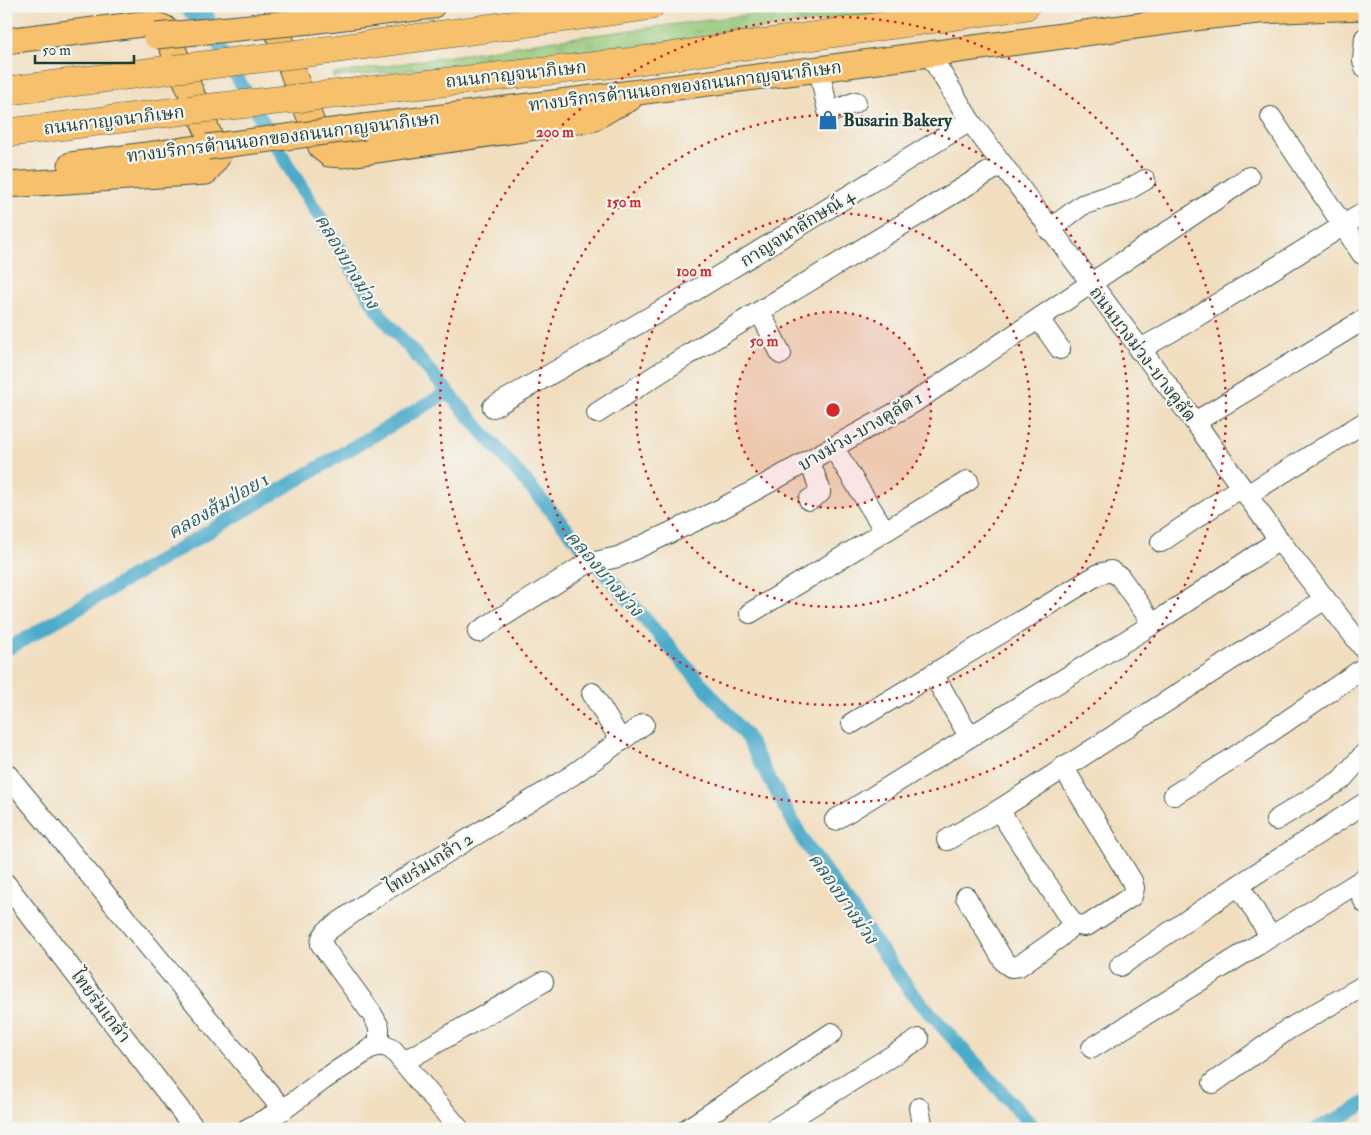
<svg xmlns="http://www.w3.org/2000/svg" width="1371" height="1135" font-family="'IM FELL Double Pica','Noto Serif Thai',serif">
  <defs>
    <pattern id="grass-tufts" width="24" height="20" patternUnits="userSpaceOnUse" patternTransform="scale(1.25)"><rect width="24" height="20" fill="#94c677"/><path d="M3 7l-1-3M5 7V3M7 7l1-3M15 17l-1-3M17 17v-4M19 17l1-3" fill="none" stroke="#78a262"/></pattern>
  </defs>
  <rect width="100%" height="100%" fill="#f6f6f2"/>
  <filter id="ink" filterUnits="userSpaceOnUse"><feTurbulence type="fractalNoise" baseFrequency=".02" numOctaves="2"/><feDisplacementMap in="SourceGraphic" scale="10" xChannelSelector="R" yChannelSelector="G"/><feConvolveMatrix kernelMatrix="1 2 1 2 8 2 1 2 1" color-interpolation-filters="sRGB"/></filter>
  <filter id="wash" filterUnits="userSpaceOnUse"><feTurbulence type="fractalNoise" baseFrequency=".0096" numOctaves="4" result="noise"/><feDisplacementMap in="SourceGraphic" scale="20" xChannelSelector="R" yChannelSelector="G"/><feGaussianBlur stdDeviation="1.12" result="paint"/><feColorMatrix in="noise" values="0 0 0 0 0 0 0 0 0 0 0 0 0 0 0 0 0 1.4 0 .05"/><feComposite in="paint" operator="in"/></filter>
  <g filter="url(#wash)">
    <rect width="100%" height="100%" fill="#f1debf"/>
    <path fill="url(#grass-tufts)" stroke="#5a8256" d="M 814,6 L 937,6 C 736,32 535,62 333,77 L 333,74 L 555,40 Z"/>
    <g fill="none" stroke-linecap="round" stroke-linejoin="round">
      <g stroke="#4babca" stroke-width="14">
        <polyline points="203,18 290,169 380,314 745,734 803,840 911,992 1035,1129"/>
        <polyline points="6,650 448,392"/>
        <polyline points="1315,1129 1351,1112 1365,1103"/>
      </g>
      <polyline stroke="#4babca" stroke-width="24" points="192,6 203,18"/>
    </g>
  </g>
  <g filter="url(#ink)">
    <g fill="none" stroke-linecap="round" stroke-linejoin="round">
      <defs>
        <g id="minor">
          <polyline points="1365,38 1363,61 1365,67"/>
          <polyline points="929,53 970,121 1200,429 1279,540 1365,650"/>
          <polyline points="819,69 828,111 831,112 856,102"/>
          <polyline points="1271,117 1362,254"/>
          <polyline points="1049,230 1082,205 1103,198 1122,193 1145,180"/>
          <polyline points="760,312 781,354"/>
          <polyline points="1039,319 1060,349"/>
          <polyline points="1139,350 1188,322 1365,212"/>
          <polyline points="493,407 678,301 970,121"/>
          <polyline points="597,413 686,356 1002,164"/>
          <polyline points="1195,422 1365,319"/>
          <polyline points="833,447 885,531"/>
          <polyline points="1247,495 1365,422"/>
          <polyline points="809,500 820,493 820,489 809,460"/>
          <polyline points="1161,542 1241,487"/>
          <polyline points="750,613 968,481"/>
          <polyline points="478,632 586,564 618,557 721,509 913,403 1249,177"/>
          <polyline points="933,674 969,736"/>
          <polyline points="592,693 621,741"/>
          <polyline points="852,723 1099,574 1111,571 1120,577 1153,624"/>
          <polyline points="1063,767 1132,881 1134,888 1132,896 1088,925 1084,926 1073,924"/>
          <polyline points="6,773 283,1110"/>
          <polyline points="1174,795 1233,758 1365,667"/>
          <polyline points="835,820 1153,624 1279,540"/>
          <polyline points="1276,820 1341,780 1365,753"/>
          <polyline points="947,840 999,810 1325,599"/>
          <polyline points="6,884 195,1129"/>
          <polyline points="1356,884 1365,903"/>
          <polyline points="1239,885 1270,936"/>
          <polyline points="966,897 1005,963 1011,967 1019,966 1060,937 1073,924 999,810"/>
          <polyline points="1120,966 1239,885 1365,803"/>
          <polyline points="379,1046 379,1027 372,1014 321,944 322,938 327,931 378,895 571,776 644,724"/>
          <polyline points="1092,1048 1365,878"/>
          <polyline points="403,1062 543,982"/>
          <polyline points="1213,1083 1287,1030 1365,985"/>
          <polyline points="919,1108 923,1129"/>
          <polyline points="247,1129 283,1110 323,1080 373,1047 383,1045 393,1050 459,1129"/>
          <polyline points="687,1129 832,1033"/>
          <polyline points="774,1129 919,1039"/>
        </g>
        <g id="major">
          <polyline points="314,6 289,10 277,15 275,25 321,147 329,154 343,155 592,119 612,107 629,99"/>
          <polyline points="311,21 432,6"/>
          <polyline points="6,41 142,24 156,25 164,28 218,156 206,172 6,185"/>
          <polyline points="364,127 819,69 1202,17 1259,11 1365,7"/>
          <polyline points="71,165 207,147"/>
        </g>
        <g id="highway">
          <polyline points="329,50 650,6"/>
          <polyline points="6,91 174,69"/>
          <polyline points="346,93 630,62 1025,6"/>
          <polyline points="6,133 189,110"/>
        </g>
      </defs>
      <use href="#minor" stroke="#3e5549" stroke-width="22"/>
      <use href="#major" stroke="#3e5549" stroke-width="27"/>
      <use href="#highway" stroke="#3e5549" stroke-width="29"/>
      <use href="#minor" stroke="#fff" stroke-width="20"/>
      <use href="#major" stroke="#f7c06c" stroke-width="25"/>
      <use href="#highway" stroke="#f7c06c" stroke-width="28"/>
      <defs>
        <g id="major-bridge">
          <polyline points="156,36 311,21"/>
          <polyline points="207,147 364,127"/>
        </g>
        <g id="highway-bridge">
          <polyline points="174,69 329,50"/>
          <polyline points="189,110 346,93"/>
        </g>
      </defs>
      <use href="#major-bridge" stroke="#3e5549" stroke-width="27" stroke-linecap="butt"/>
      <use href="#highway-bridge" stroke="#3e5549" stroke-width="29" stroke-linecap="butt"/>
      <use href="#major-bridge" stroke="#f7c06c" stroke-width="25"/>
      <use href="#highway-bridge" stroke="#f7c06c" stroke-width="28"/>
    </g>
  </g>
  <circle cx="833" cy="410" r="98" fill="#d62828" fill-opacity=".12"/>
  <g fill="none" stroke="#d62828" stroke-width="2.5" stroke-dasharray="2.5 5">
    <circle cx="833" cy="410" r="98"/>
    <circle cx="833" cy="410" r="197"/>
    <circle cx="833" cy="410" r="295"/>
    <circle cx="833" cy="410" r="393"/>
  </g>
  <defs>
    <symbol id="shop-bare" viewBox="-9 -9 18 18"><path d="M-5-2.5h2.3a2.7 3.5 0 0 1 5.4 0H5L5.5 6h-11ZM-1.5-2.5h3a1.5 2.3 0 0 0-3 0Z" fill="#1f6fb2" stroke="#f6f6f2" stroke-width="2.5" paint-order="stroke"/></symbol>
  </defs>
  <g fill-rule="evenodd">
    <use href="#shop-bare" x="814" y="106" width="28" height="28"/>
  </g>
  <g text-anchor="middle" stroke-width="4.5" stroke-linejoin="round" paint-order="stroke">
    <g font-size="18" fill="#1f3d34" stroke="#f6f6f2">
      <text transform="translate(516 74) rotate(-6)" y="6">ถนนกาญจนาภิเษก</text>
      <text transform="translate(685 86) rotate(-7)" y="6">ทางบริการด้านนอกของถนนกาญจนาภิเษก</text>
      <text transform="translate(114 120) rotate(-7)" y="6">ถนนกาญจนาภิเษก</text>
      <text transform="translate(283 137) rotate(-7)" y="6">ทางบริการด้านนอกของถนนกาญจนาภิเษก</text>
      <text transform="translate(797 228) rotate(-32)" y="6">กาญจนาลักษณ์ 4</text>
      <text transform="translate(1143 354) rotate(53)" y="6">ถนนบางม่วง-บางคูลัด</text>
      <text transform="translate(860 431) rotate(-30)" y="6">บางม่วง-บางคูลัด 1</text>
      <text transform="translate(429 863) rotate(-32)" y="6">ไทยร่มเกล้า 2</text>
      <text transform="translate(101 1006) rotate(53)" y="6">ไทยร่มเกล้า</text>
    </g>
    <g font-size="18" font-weight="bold" fill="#1f3d34" stroke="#f6f6f2" text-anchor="start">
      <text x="843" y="126">Busarin Bakery</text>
    </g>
    <g font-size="19" font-style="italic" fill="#2c5e61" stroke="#f6f6f2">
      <text transform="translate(348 261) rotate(59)" y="7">คลองบางม่วง</text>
      <text transform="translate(218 505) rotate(-30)" y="7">คลองส้มป่อย 1</text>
      <text transform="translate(605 573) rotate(49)" y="7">คลองบางม่วง</text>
      <text transform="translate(844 898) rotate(55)" y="7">คลองบางม่วง</text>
    </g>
  </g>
  <circle cx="833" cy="410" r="8" fill="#d62828" stroke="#f6f6f2" stroke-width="2.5"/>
  <g font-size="15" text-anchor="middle" font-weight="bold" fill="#d62828" stroke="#f6f6f2" stroke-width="4.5" stroke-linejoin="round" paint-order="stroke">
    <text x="555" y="137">200 m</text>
    <text x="624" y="207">150 m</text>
    <text x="694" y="276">100 m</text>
    <text x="764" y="346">50 m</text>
  </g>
  <rect width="1371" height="1135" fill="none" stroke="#f6f6f2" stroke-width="25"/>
  <path d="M35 55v8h99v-8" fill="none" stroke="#1f3d34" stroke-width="2.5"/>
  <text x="42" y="55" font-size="15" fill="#1f3d34" stroke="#f6f6f2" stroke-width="4" paint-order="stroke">50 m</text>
</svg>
